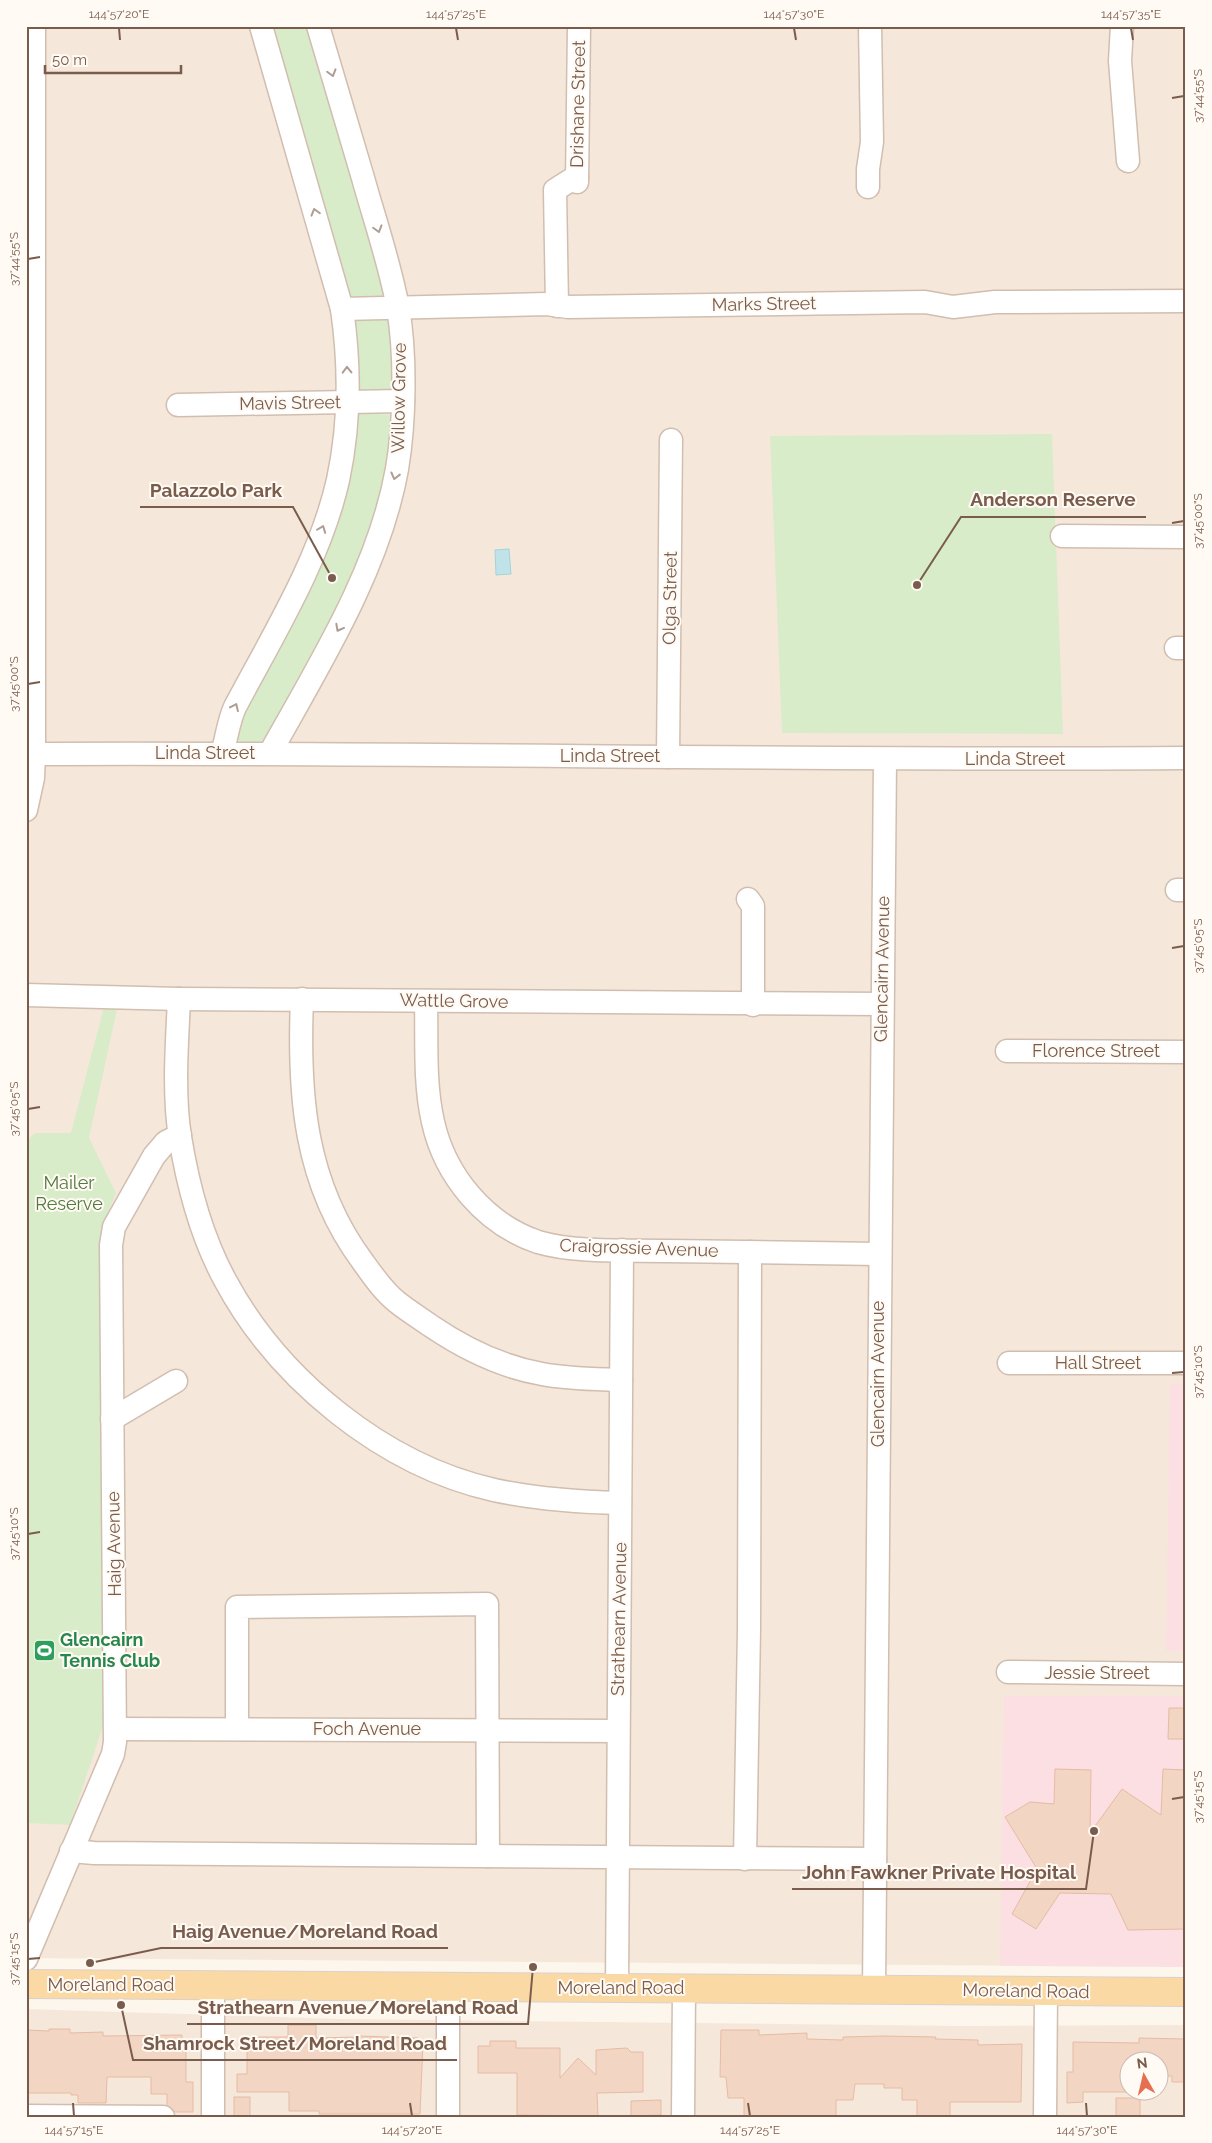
<svg xmlns="http://www.w3.org/2000/svg" width="1212" height="2143" font-family="Raleway,sans-serif">
  <rect width="100%" height="100%" fill="#fdf6ec"/>
  <g fill="#f5e8da" fill-rule="evenodd">
    <polygon points="26,26 1186,26 1186,1967 26,1958"/>
    <path d="M 26,2009 L 338,2019 L 958,2026 L 1186,2025 L 1186,2117 L 26,2117 ZM 1130,2060 L 1160,2060 L 1160,2090 L 1130,2090 Z"/>
  </g>
  <g fill="#fbdfe3">
    <polygon points="1170,1383 1186,1384 1186,1651 1166,1651"/>
    <polygon points="1004,1696 1186,1696 1186,1967 1000,1966"/>
  </g>
  <g fill="#d8ecc9">
    <polygon points="268,26 311,26 364,204 385,300 350,300"/>
    <polygon points="358,320 385,320 393,322 393,391 361,394 355,389 353,324"/>
    <polygon points="363,413 391,415 394,422 390,468 363,558 270,736 261,744 240,743 235,734 235,726 316,562 353,416"/>
    <polygon points="1052,434 1063,734 782,733 770,436"/>
    <polygon points="106,999 119,1000 89,1138 116,1193 106,1217 102,1237 104,1723 70,1825 26,1823 26,1142 35,1133 71,1133"/>
  </g>
  <polygon fill="#bfe3e8" stroke="#a5d3da" points="509,549 511,574 496,575 495,550"/>
  <g fill="#f3d5c3" stroke="#e6bba3">
    <polygon points="1169,1708 1186,1708 1186,1739 1168,1739"/>
    <polygon points="1055,1769 1091,1770 1090,1833 1122,1789 1161,1815 1163,1769 1186,1770 1186,1929 1128,1930 1111,1894 1060,1893 1036,1929 1012,1914 1037,1869 1005,1817 1030,1802 1054,1804"/>
    <polygon points="288,2025 316,2025 316,2038 358,2037 358,2036 418,2038 418,2041 421,2040 421,2044 423,2043 420,2114 319,2114 319,2111 289,2111 289,2092 237,2092 237,2074 247,2074 247,2044 259,2044 259,2037 288,2037"/>
    <polygon points="49,2029 70,2029 70,2033 103,2032 103,2036 182,2035 182,2051 186,2051 186,2082 193,2082 193,2112 175,2112 167,2105 167,2094 151,2094 151,2077 107,2077 106,2103 78,2103 78,2095 71,2095 71,2093 26,2093 26,2030 49,2031"/>
    <polygon points="721,2030 759,2030 759,2035 807,2033 807,2039 843,2040 843,2037 884,2036 936,2037 935,2039 978,2040 978,2045 1022,2044 1021,2102 950,2102 950,2117 917,2117 917,2100 902,2100 902,2088 884,2088 884,2084 855,2084 853,2100 836,2100 836,2117 744,2117 744,2098 728,2098 726,2077 720,2077"/>
    <polygon points="1139,2038 1186,2039 1186,2082 1172,2082 1172,2076 1160,2076 1160,2060 1130,2060 1130,2092 1083,2092 1083,2102 1067,2103 1067,2072 1073,2072 1073,2042 1139,2043"/>
    <polygon points="490,2041 516,2041 516,2048 560,2048 560,2078 578,2058 596,2075 596,2050 627,2048 631,2052 643,2052 643,2092 597,2093 598,2116 517,2115 517,2073 478,2073 478,2046 490,2046"/>
    <rect x="234" y="2097" width="16" height="20"/>
    <rect x="1116" y="2098" width="24" height="19"/>
    <polygon points="661,2100 661,2115 631,2116 631,2101"/>
  </g>
  <g fill="none" stroke-linecap="round" stroke-linejoin="round">
    <defs>
      <g id="minor">
        <polyline points="1122,26 1120,61 1128,161"/>
        <polyline points="577,182 579,26"/>
        <polyline points="868,187 868,169 872,142 870,26"/>
        <polyline points="557,306 555,190 577,176"/>
        <polyline points="342,309 547,304 568,307 925,302 953,307 995,302 1186,301"/>
        <polyline points="178,405 403,401"/>
        <polyline points="1062,536 1186,537"/>
        <polyline points="1176,648 1186,648"/>
        <path d="M 222,753 C 227,738 228,722 235,707 C 273,635 320,560 338,480 C 350,424 350,365 342,309 L 261,26"/>
        <path d="M 270,753 C 319,665 379,570 397,469 C 405,422 406,355 398,308 C 390,264 375,221 363,178 C 348,127 333,77 318,26"/>
        <path d="M 34,754 C 418,752 802,761 1186,758"/>
        <polyline points="668,757 671,440"/>
        <polyline points="26,810 33,778 34,754 34,26"/>
        <polyline points="1177,890 1186,890"/>
        <polyline points="748,899 753,906 753,1005"/>
        <polyline points="26,995 179,999 882,1004"/>
        <path d="M 179,999 C 177,1044 173,1092 180,1137 C 188,1186 201,1236 225,1280 C 278,1379 383,1465 494,1490 C 536,1499 577,1502 620,1503"/>
        <path d="M 302,999 C 298,1094 304,1183 363,1262 C 373,1276 384,1292 397,1302 C 408,1311 420,1318 431,1326 C 465,1349 502,1367 542,1374 C 567,1379 595,1379 621,1380"/>
        <path d="M 426,1001 C 427,1040 424,1083 433,1122 C 445,1176 485,1224 538,1242 C 575,1253 628,1250 667,1251 C 737,1252 808,1253 879,1254"/>
        <polyline points="1007,1051 1186,1052"/>
        <polyline points="1009,1363 1186,1363"/>
        <polyline points="112,1419 176,1381"/>
        <polyline points="1008,1672 1186,1674"/>
        <polyline points="237,1728 237,1607 487,1604 488,1856"/>
        <polyline points="116,1729 618,1731"/>
        <polyline points="71,1851 94,1853 875,1859"/>
        <polyline points="745,1859 749,1629 750,1252"/>
        <polyline points="26,1959 113,1754 115,1742 111,1245 114,1227 154,1156 166,1142 180,1135"/>
        <polyline points="213,1985 213,2117"/>
        <polyline points="448,1987 448,2117"/>
        <polyline points="617,1988 622,1250"/>
        <polyline points="874,1990 885,759"/>
        <polyline points="26,2116 163,2117"/>
        <polyline points="683,2117 684,1989"/>
        <polyline points="1045,2117 1046,1991"/>
      </g>
      <polyline id="major" points="26,1984 1186,1992"/>
    </defs>
    <use href="#minor" stroke="#d1beb0" stroke-width="25"/>
    <use href="#major" stroke="#dad1cd" stroke-width="30"/>
    <use href="#minor" stroke="#fff" stroke-width="22"/>
    <use href="#major" stroke="#fbd9a5" stroke-width="28"/>
  </g>
  <defs><path id="oneway-chevron" d="M-2-3.5L2.5 0L-2 3.5" fill="none" stroke-width="1.6" stroke-linecap="round" stroke-linejoin="round" transform="scale(1.25)"/></defs>
  <g stroke="#af9d94">
    <use href="#oneway-chevron" transform="translate(332 73) rotate(74)"/>
    <use href="#oneway-chevron" transform="translate(315 212) rotate(-106)"/>
    <use href="#oneway-chevron" transform="translate(378 229) rotate(74)"/>
    <use href="#oneway-chevron" transform="translate(347 370) rotate(-91)"/>
    <use href="#oneway-chevron" transform="translate(395 476) rotate(104)"/>
    <use href="#oneway-chevron" transform="translate(322 529) rotate(-69)"/>
    <use href="#oneway-chevron" transform="translate(339 628) rotate(118)"/>
    <use href="#oneway-chevron" transform="translate(235 707) rotate(-65)"/>
  </g>
  <path fill="none" stroke="#7a5c4d" stroke-width="2" d="M 119,28 L 120,40M 456,28 L 458,40M 794,28 L 796,40M 1131,28 L 1133,40M 1172,98 L 1184,96M 28,259 L 40,257M 1172,523 L 1184,521M 28,684 L 40,682M 1172,948 L 1184,946M 28,1109 L 40,1107M 1172,1373 L 1184,1372M 28,1534 L 40,1532M 1172,1799 L 1184,1797M 28,1959 L 40,1958M 73,2103 L 74,2116M 410,2103 L 412,2116M 748,2103 L 750,2116M 1086,2103 L 1087,2116"/>
  <defs>
    <symbol id="stadium-square" viewBox="-11 -11 22 22"><rect x="-9" y="-9" width="18" height="18" rx="4" fill="#2e9e5b" stroke="#fffaf3"/><path d="M0-5a6.5 5 0 1 0 0 10a6.5 5 0 1 0 0-10ZM-3.5-1.8h7v3.6h-7Z" fill="#fff"/></symbol>
  </defs>
  <g fill-rule="evenodd">
    <use href="#stadium-square" x="32" y="1638" width="25" height="25"/>
  </g>
  <g text-anchor="middle" stroke-width="4" stroke-linejoin="round" paint-order="stroke">
    <g font-size="18" fill="#7a5c4d" stroke="#fffaf3">
      <text transform="translate(578 104) rotate(-89)" y="6">Drishane Street</text>
      <text transform="translate(764 304) rotate(-1)" y="6">Marks Street</text>
      <text transform="translate(399 398) rotate(-89)" y="6">Willow Grove</text>
      <text transform="translate(290 403) rotate(-1)" y="6">Mavis Street</text>
      <text transform="translate(670 598) rotate(-89)" y="6">Olga Street</text>
      <text x="205" y="759">Linda Street</text>
      <text x="610" y="762">Linda Street</text>
      <text x="1015" y="765">Linda Street</text>
      <text transform="translate(882 969) rotate(-89)" y="6">Glencairn Avenue</text>
      <text transform="translate(454 1001) rotate(1)" y="6">Wattle Grove</text>
      <text x="1096" y="1057">Florence Street</text>
      <text transform="translate(639 1248) rotate(2)" y="6">Craigrossie Avenue</text>
      <text x="1098" y="1369">Hall Street</text>
      <text transform="translate(878 1374) rotate(-90)" y="6">Glencairn Avenue</text>
      <text transform="translate(114 1544) rotate(-91)" y="6">Haig Avenue</text>
      <text transform="translate(619 1619) rotate(-89)" y="6">Strathearn Avenue</text>
      <text x="1097" y="1679">Jessie Street</text>
      <text x="367" y="1735">Foch Avenue</text>
      <text x="111" y="1991">Moreland Road</text>
      <text x="621" y="1994">Moreland Road</text>
      <text transform="translate(1026 1991) rotate(1)" y="6">Moreland Road</text>
    </g>
    <g font-size="18" fill="#537a41" stroke="#fffaf3">
      <text x="69" y="1189">Mailer<tspan x="69" dy="21">Reserve</tspan></text>
    </g>
    <g font-size="18" font-weight="bold" fill="#27864d" stroke="#fffaf3" text-anchor="start">
      <text x="60" y="1646">Glencairn<tspan x="60" dy="21">Tennis Club</tspan></text>
    </g>
  </g>
  <path fill="none" stroke="#7a5c4d" stroke-width="2" d="M332 578L293 507H140M917 585L961 517H1146M1094 1831L1086 1889H792M90 1963L161 1948H448M533 1967L528 2024H187M121 2005L133 2060H457"/>
  <g fill="#7a5c4d" stroke="#fffaf3" stroke-width="2">
    <circle cx="332" cy="578" r="5"/>
    <circle cx="917" cy="585" r="5"/>
    <circle cx="1094" cy="1831" r="5"/>
    <circle cx="90" cy="1963" r="5"/>
    <circle cx="533" cy="1967" r="5"/>
    <circle cx="121" cy="2005" r="5"/>
  </g>
  <g font-size="19" text-anchor="middle" font-weight="bold" fill="#7a5c4d" stroke="#fffaf3" stroke-width="4" stroke-linejoin="round" paint-order="stroke">
    <text x="216" y="497">Palazzolo Park</text>
    <text x="1053" y="506">Anderson Reserve</text>
    <text x="939" y="1879">John Fawkner Private Hospital</text>
    <text x="305" y="1938">Haig Avenue/Moreland Road</text>
    <text x="358" y="2014">Strathearn Avenue/Moreland Road</text>
    <text x="295" y="2050">Shamrock Street/Moreland Road</text>
  </g>
  <rect width="1212" height="2143" fill="none" stroke="#fffaf3" stroke-width="55"/>
  <g transform="translate(1144 2076) rotate(352)"><circle r="24" fill="#fffaf3" stroke="#cabbb1"/>
  <path d="M0-4L9 19L0 12L-9 19Z" fill="#e76f51"/>
  <text y="-8" font-size="14" font-weight="bold" text-anchor="middle" fill="#7a5c4d">N</text>
  </g>
  <path d="M45 65v8h136v-8" fill="none" stroke="#7a5c4d" stroke-width="2.5"/>
  <text x="52" y="65" font-size="15" fill="#7a5c4d" stroke="#fffaf3" stroke-width="4" paint-order="stroke">50 m</text>
  <rect x="28" y="28" width="1156" height="2088" fill="none" stroke="#7a5c4d" stroke-width="2"/>
  <g font-size="12" text-anchor="middle" fill="#7a5c4d">
    <text x="119" y="18">144°57'20"E</text>
    <text x="456" y="18">144°57'25"E</text>
    <text x="794" y="18">144°57'30"E</text>
    <text x="1131" y="18">144°57'35"E</text>
    <text transform="translate(1198 96) rotate(-90)" y="4">37°44'55"S</text>
    <text transform="translate(14 259) rotate(-90)" y="4">37°44'55"S</text>
    <text transform="translate(1198 521) rotate(-90)" y="4">37°45'00"S</text>
    <text transform="translate(14 684) rotate(-90)" y="4">37°45'00"S</text>
    <text transform="translate(1198 946) rotate(-90)" y="4">37°45'05"S</text>
    <text transform="translate(14 1109) rotate(-90)" y="4">37°45'05"S</text>
    <text transform="translate(1198 1372) rotate(-90)" y="4">37°45'10"S</text>
    <text transform="translate(14 1534) rotate(-90)" y="4">37°45'10"S</text>
    <text transform="translate(1198 1797) rotate(-90)" y="4">37°45'15"S</text>
    <text transform="translate(14 1959) rotate(-90)" y="4">37°45'15"S</text>
    <text x="74" y="2134">144°57'15"E</text>
    <text x="412" y="2134">144°57'20"E</text>
    <text x="750" y="2134">144°57'25"E</text>
    <text x="1087" y="2134">144°57'30"E</text>
  </g>
</svg>
